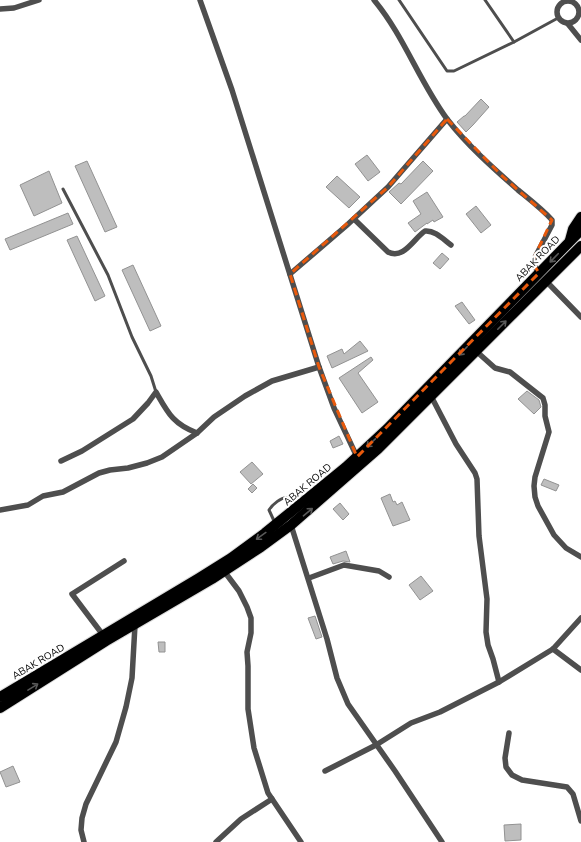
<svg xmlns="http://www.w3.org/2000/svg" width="581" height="842" font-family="'Nunito Sans',sans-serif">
  <rect width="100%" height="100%" fill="#fff"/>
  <g fill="#bebebe" stroke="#929292">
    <polygon points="481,99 489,107 473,125 466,132 457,122 464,116 465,116"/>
    <polygon points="367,155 380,172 368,181 355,164"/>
    <polygon points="87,161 117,227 105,232 75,166"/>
    <polygon points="423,161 433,171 401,204 389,192 399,183 401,184"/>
    <polygon points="49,171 62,203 34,216 20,185"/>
    <polygon points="337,176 360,197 349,208 326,187"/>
    <polygon points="427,192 443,217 434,222 433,220 427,224 427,223 415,232 408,223 421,214 413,201"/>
    <polygon points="476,206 491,225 481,233 466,214"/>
    <polygon points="68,213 73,224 10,250 5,239"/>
    <polygon points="77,236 105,296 95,301 67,240"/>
    <polygon points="442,253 449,259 440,269 433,263"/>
    <polygon points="133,265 161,326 150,331 122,270"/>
    <polygon points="462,302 475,320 469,324 455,306"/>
    <polygon points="360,341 368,351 332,368 327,356 342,349 344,354"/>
    <polygon points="371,357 373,360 358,373 378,402 362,413 339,378"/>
    <polygon points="527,391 539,400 541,407 534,414 518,399"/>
    <polygon points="339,436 343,444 333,448 330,441"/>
    <polygon points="252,462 263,474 251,484 240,472"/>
    <polygon points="544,479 559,485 556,491 541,485"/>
    <polygon points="253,484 257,488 252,493 248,489"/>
    <polygon points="390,494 393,502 395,501 397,505 402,502 410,520 393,526 381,498"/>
    <polygon points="340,503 349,514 343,520 333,509"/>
    <polygon points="346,551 350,562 343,561 333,564 330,557"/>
    <polygon points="421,576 433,591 420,600 409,585"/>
    <polygon points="315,616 322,637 316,639 308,618"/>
    <polygon points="158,642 165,642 165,652 159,652"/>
    <polygon points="13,766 20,782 6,787 0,772"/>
    <polygon points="521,824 521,840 505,841 504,825"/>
  </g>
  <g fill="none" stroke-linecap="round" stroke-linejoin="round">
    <defs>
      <g id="highway">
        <polyline points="570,240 573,229 581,217"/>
        <polyline points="0,697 199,578 231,558 265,533 346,467 387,429 581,230"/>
        <polyline points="0,708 106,641 212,579 261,547 291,525 378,449 581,246"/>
      </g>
    </defs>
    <use href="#highway" stroke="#dbdbdb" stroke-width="12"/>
    <g stroke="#4e4e4e" stroke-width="3">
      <polyline points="399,0 447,71 454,71 514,42 558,18"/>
      <polyline points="485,0 514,42"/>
      <polyline points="63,189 108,275 132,337 151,376 156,392"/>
      <path d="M 275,523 L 269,510 C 272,505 282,496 288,498 C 291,498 294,502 296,504"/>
    </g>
    <g stroke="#4e4e4e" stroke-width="5.5">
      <polyline points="200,0 232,90 319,367 334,408 357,457"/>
      <path d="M 374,0 C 404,36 419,81 447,119 C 467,145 493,168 518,190 C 529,199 542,209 552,220 L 552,225 L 533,261 L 534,265 L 539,273"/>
      <circle cx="568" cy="12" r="11"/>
      <polyline points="0,9 14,8 39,0"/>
      <polyline points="568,24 581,40"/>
      <path d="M 354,219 L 388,252 C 404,260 414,238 425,231 C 435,230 444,240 451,245"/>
      <polyline points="290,274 346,226 388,187 447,119"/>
      <polyline points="546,281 581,317"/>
      <polyline points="476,351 495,368 510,372 543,398 545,405 545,416 549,432 535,477 534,486 535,497 538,506 554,535 566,548 581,557"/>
      <polyline points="431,396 456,444 475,473 477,479 479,536 487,599 486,632 488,645 493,659 499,682"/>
      <path d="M 61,461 L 82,451 L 133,419 L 148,403 L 156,392 C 168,413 173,424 197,433"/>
      <polyline points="0,510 28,505 43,496 63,492 99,473 110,470 128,468 147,463 162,457 197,433 214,417 245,396 272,381 319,367"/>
      <polyline points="291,525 327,639 337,678 348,704 395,771 442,842"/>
      <polyline points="224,571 239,591 247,607 251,618 251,633 247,652 248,666 248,709 254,748 268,793 301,842"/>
      <polyline points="309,578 344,565 379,571 389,577"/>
      <polyline points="103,635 72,594 124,561"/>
      <polyline points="553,649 581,670"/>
      <polyline points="509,733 505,758 506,767 512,775 522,780 567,787 573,794 581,821"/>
      <polyline points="325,771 376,745 411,723 440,712 499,682 553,649 581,618"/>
      <polyline points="84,842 81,830 82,818 86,804 116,742 126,707 132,678 135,625"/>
      <polyline points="216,842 241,819 272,799"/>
    </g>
    <use href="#highway" stroke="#000" stroke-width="10"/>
  </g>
  <defs><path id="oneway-shaft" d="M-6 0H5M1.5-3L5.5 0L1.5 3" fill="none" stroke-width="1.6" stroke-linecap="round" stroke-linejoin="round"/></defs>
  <g stroke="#595959">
    <use href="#oneway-shaft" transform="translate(554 258) rotate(134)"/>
    <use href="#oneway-shaft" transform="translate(502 325) rotate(-45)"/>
    <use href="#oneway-shaft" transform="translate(463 351) rotate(134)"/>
    <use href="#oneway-shaft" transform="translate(371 443) rotate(137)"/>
    <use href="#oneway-shaft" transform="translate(308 512) rotate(-40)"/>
    <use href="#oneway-shaft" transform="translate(261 536) rotate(144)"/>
    <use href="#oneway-shaft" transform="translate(33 687) rotate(-32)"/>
  </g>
  <path fill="none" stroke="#e8590c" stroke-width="3" stroke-dasharray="8 5" stroke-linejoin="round" d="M 447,119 L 501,175 L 552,220 L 532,262 L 539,273 L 357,457 L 319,367 L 290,274 L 388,187 Z"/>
  <g text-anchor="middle" stroke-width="4" stroke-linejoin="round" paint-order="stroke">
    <g font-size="10" fill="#000" stroke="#fff">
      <text transform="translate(537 258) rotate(-46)" y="4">ABAK ROAD</text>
      <text transform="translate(307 484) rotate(-40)" y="4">ABAK ROAD</text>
      <text transform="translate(38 661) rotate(-31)" y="4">ABAK ROAD</text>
    </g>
  </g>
</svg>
